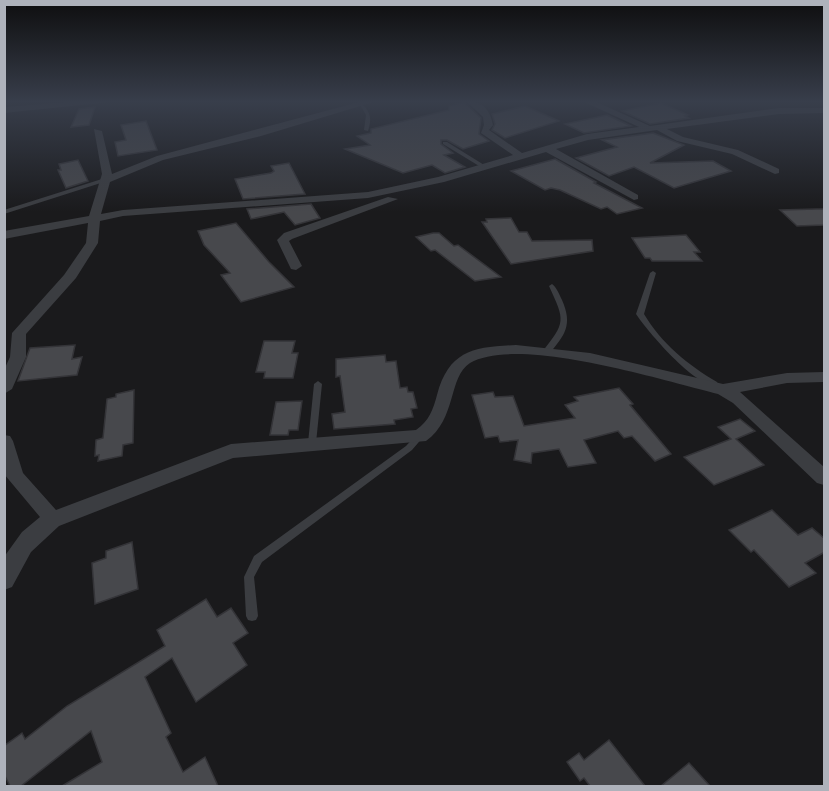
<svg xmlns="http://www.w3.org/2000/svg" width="829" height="791" font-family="Karla,sans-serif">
  <rect width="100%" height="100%" fill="#1a1a1c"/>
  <g fill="#47484c" stroke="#343438" stroke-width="1.5">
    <polygon points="464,102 481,118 479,134 489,141 463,149 447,140 441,140 441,144 453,153 444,155 465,167 445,173 432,165 403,173 345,149 370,145 357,136 371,133 371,129 449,110 449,106"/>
    <polygon points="661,103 688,115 685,116 689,118 650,124 622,111"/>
    <polygon points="525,106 559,121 505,138 492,130 495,124 492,114"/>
    <polygon points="95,107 89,125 71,127 79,109"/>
    <polygon points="607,115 631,126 584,133 565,124"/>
    <polygon points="146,121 157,150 118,156 115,142 126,140 121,125"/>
    <polygon points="653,133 684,145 650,163 713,161 731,171 674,188 634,167 609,176 576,158 617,147 602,140"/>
    <polygon points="555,159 596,182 594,183 642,208 617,214 607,207 601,209 560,190 551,188 545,190 511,171"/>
    <polygon points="78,160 88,181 66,188 58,170 61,170 59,164"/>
    <polygon points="289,163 305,194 243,199 235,179 271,173 274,171 271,166"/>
    <polygon points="311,204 320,218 295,225 284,212 251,219 247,209"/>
    <polygon points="816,209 825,209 825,225 797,226 780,210"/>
    <polygon points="511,218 519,232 527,232 532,241 592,240 593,251 511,264 482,222 487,222 486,219"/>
    <polygon points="236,223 269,262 294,287 241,302 221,275 230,273 204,245 198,231"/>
    <polygon points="433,233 439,233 454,246 458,245 501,277 475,281 435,250 431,251 416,237"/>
    <polygon points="686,235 700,252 694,252 702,261 652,261 650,258 645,258 632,238"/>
    <polygon points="264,341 295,341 292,353 298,353 293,378 264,378 265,372 256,372"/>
    <polygon points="75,345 72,359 82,357 77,375 18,381 30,348"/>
    <polygon points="385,355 386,362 396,361 400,388 407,387 408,392 413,392 417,408 411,409 413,417 394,420 395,424 334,429 332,414 345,412 340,376 336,377 336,359"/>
    <polygon points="619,388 633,404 630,405 671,454 655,461 632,436 624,438 618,431 584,440 596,463 568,467 559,449 532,453 531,463 514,460 518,440 500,442 498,436 485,438 472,395 493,392 495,397 513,396 524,426 575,418 565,405 578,401 574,397"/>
    <polygon points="134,390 133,443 123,445 122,456 98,461 99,455 95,456 96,440 103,438 107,399 116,397 116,394"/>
    <polygon points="302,401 298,430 289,430 288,435 270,435 276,402"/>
    <polygon points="740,419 755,431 736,439 764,465 714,485 684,457 731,439 718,427"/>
    <polygon points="772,510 798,535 812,528 825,539 825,552 805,563 816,573 789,587 754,550 751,552 729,530"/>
    <polygon points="132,542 138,589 95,604 92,563 106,558 106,551"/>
    <polygon points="206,599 217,617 231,608 248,633 233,643 247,665 196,702 172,658 145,677 171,733 166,737 183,772 205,757 218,786 62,786 102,762 91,731 21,786 10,786 4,774 4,746 22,733 25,739 67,706 165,646 157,630"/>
    <polygon points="609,740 645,786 590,786 584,778 580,781 567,762 579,753 584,760"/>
    <polygon points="689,763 710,786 661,786"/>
  </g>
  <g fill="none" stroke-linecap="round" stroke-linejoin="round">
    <g fill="#3b3d41" fill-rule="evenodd">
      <path d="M 359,103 L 361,103 C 371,112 372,119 368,131 L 364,130 L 366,115 Z"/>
      <polygon points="443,142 447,142 489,168 484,169 443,144"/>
      <polygon points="105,178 108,180 107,181 4,214 4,210"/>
      <path d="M 653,271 L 656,273 L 644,314 C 661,343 688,365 717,382 L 718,384 L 717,386 C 695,387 648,332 636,314 L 650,273 Z"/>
      <path d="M 552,284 C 557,288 559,294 562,300 C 573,325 565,335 549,354 L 546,354 L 542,352 C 566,322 565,321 549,286 Z"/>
      <polygon points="318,381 322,384 316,443 315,445 309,445 308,443 314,384"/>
      <polygon points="420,433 423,434 424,436 412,450 262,562 254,577 258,616 256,620 252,621 248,620 246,616 244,577 254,556 406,446 417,434"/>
    </g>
    <g fill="#3b3d41" fill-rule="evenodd">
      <polygon points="82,101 120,101 4,113 4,107"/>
      <path d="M 363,101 L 377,101 L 261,136 L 163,160 L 110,182 L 101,214 L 123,210 L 368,192 L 438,177 L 513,155 L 481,133 L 484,125 L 483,117 L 466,101 C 482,101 490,109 493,125 L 489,130 L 522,153 L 587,134 L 639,127 L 582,101 L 594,101 L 650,126 L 779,108 L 824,108 L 824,113 L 779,114 L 667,129 L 683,137 L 738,150 L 779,169 L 779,173 L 775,174 L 732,154 L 677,141 L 657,130 L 588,140 L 556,149 L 638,195 L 638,199 L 634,200 L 546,152 L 444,182 L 368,198 L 123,216 L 100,221 L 98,243 L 76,278 L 26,334 L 26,357 L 12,389 L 4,394 L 4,370 L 10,357 L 12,333 L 64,275 L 86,243 L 88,223 L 4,239 L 4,231 L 89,216 L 102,174 L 94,129 L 102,131 L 112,174 L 157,156 Z"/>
      <polygon points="388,197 398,199 292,239 289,241 302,266 296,270 291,269 277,240 284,233"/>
      <path d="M 516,345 L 590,353 L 723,384 L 787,373 L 824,372 L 824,382 L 787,383 L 740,392 L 824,467 L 824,485 L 817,483 L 733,403 L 718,394 C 664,381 518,335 470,363 C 448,377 457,419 426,441 L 233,458 L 59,526 L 31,552 L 12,587 L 4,590 L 4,557 L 22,532 L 40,517 L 4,474 L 4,435 L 10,436 L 13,441 L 23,473 L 56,510 L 231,444 L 416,430 C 429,421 433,410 437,395 C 449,350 474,347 516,345 Z"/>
    </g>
  </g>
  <linearGradient id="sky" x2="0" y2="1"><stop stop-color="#0e0e0f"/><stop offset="0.48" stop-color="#383e4b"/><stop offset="1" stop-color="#383e4b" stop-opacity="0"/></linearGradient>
  <rect width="829" height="212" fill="url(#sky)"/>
  <rect width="829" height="791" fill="none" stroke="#aeb2bb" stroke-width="12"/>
</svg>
